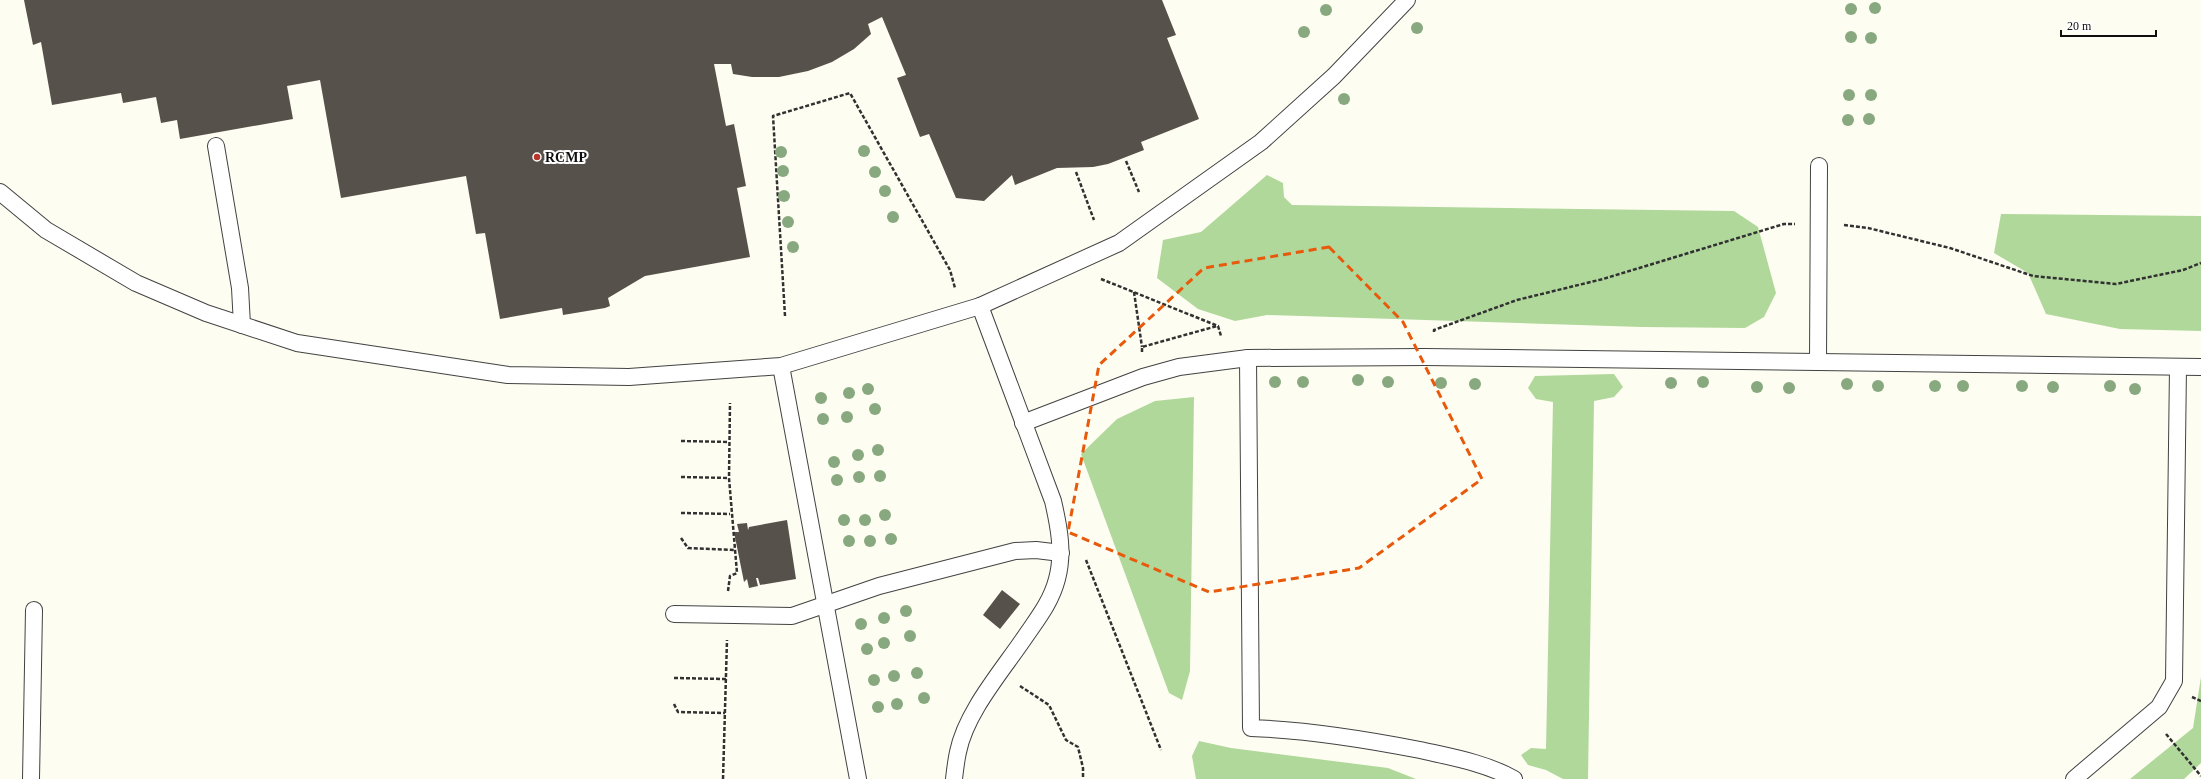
<svg xmlns="http://www.w3.org/2000/svg" width="2201" height="779" font-family="'Times New Roman',serif">
  <rect width="100%" height="100%" fill="#fefdf1"/>
  <g fill="#b0d89b">
    <polygon points="1267,175 1283,183 1284,197 1292,205 1734,211 1758,227 1776,293 1764,317 1745,328 1641,327 1267,315 1235,321 1198,309 1157,278 1163,240 1201,232"/>
    <polygon points="2001,214 2201,216 2201,331 2120,329 2046,314 2028,273 1994,253"/>
    <polygon points="1614,374 1623,387 1614,397 1594,401 1588,779 1563,779 1546,770 1528,765 1521,755 1531,748 1546,749 1553,402 1536,399 1528,388 1535,376"/>
    <polygon points="1194,397 1190,671 1182,700 1169,693 1081,454 1117,419 1155,401"/>
    <polygon points="2201,677 2201,763 2184,779 2130,779 2193,728"/>
    <polygon points="1199,741 1231,748 1388,768 1416,779 1196,779 1192,756"/>
  </g>
  <g fill="#57514b">
    <polygon points="24,0 1162,0 1176,35 1167,38 1199,119 1141,142 1144,150 1108,164 1093,167 1057,168 1015,185 1012,175 984,201 956,198 929,134 920,137 897,78 906,75 882,17 868,24 871,34 854,49 832,62 808,71 779,77 752,77 733,74 731,64 714,64 726,126 734,124 746,186 737,188 750,257 645,276 608,298 610,306 605,308 563,315 562,308 500,319 485,233 476,234 466,176 341,198 320,80 287,86 293,119 180,139 177,120 161,123 156,97 123,103 121,93 52,105 41,42 33,45"/>
    <polygon points="787,520 796,579 760,585 758,578 756,578 758,586 749,588 747,579 744,582 734,532 739,532 737,524 747,523 748,530 749,527"/>
    <polygon points="1002,590 1020,604 1000,629 983,615"/>
  </g>
  <g fill="none" stroke-linecap="round" stroke-linejoin="round">
    <defs>
      <g id="lane">
        <polyline points="216,146 240,288 242,325"/>
        <polyline points="0,192 46,230 136,283 206,313 297,343 508,375 629,377 781,366 980,306 1119,243 1261,142 1334,76 1407,0"/>
        <path d="M 1248,358 L 1251,728 C 1308,730 1364,739 1420,750 C 1451,757 1486,763 1514,779"/>
        <polyline points="1818,362 1819,166"/>
        <polyline points="781,366 858,779"/>
        <polyline points="1023,423 1143,377 1179,367 1248,358 1425,357 2201,367"/>
        <polyline points="674,614 792,616 879,586 1015,551 1036,550 1061,553"/>
        <polyline points="31,779 34,610"/>
        <path d="M 954,779 C 955,770 956,761 958,752 C 966,712 1002,671 1025,637 C 1038,618 1051,602 1057,579 C 1064,553 1059,527 1053,501 L 980,306"/>
        <polyline points="2074,779 2159,707 2174,681 2178,367"/>
      </g>
    </defs>
    <use href="#lane" stroke="#424242" stroke-width="18"/>
    <g stroke="#313131" stroke-width="2.5" stroke-dasharray="4 2" stroke-linecap="butt">
      <polyline points="1126,161 1139,192"/>
      <polyline points="1076,172 1094,220"/>
      <polyline points="1844,225 1868,228 1950,248 2033,276 2116,284 2183,270 2201,263"/>
      <polyline points="1101,279 1218,326 1221,336"/>
      <polyline points="1134,292 1142,347"/>
      <polyline points="785,316 773,116 850,93 950,270 955,288"/>
      <polyline points="1434,332 1434,330 1517,300 1603,279 1784,224 1795,224"/>
      <polyline points="1142,352 1142,347 1217,326"/>
      <polyline points="681,441 729,442"/>
      <polyline points="681,477 729,478"/>
      <polyline points="681,513 730,514"/>
      <polyline points="681,538 688,548 734,550"/>
      <polyline points="1086,560 1161,750"/>
      <polyline points="728,591 730,576 737,573 729,478 730,403"/>
      <polyline points="674,678 726,679"/>
      <polyline points="1020,686 1049,705 1066,740 1078,747 1083,768 1083,779"/>
      <polyline points="2192,697 2201,701"/>
      <polyline points="674,704 678,712 725,713"/>
      <polyline points="2166,734 2201,776"/>
      <polyline points="723,779 727,640"/>
    </g>
    <use href="#lane" stroke="#fff" stroke-width="16"/>
  </g>
  <g fill="#88a97f">
    <circle cx="1875" cy="8" r="6"/>
    <circle cx="1851" cy="9" r="6"/>
    <circle cx="1326" cy="10" r="6"/>
    <circle cx="1417" cy="28" r="6"/>
    <circle cx="1304" cy="32" r="6"/>
    <circle cx="1851" cy="37" r="6"/>
    <circle cx="1871" cy="38" r="6"/>
    <circle cx="1849" cy="95" r="6"/>
    <circle cx="1871" cy="95" r="6"/>
    <circle cx="1344" cy="99" r="6"/>
    <circle cx="1869" cy="119" r="6"/>
    <circle cx="1848" cy="120" r="6"/>
    <circle cx="864" cy="151" r="6"/>
    <circle cx="781" cy="152" r="6"/>
    <circle cx="783" cy="171" r="6"/>
    <circle cx="875" cy="172" r="6"/>
    <circle cx="885" cy="191" r="6"/>
    <circle cx="784" cy="196" r="6"/>
    <circle cx="893" cy="217" r="6"/>
    <circle cx="788" cy="222" r="6"/>
    <circle cx="793" cy="247" r="6"/>
    <circle cx="1358" cy="380" r="6"/>
    <circle cx="1275" cy="382" r="6"/>
    <circle cx="1303" cy="382" r="6"/>
    <circle cx="1388" cy="382" r="6"/>
    <circle cx="1703" cy="382" r="6"/>
    <circle cx="1441" cy="383" r="6"/>
    <circle cx="1671" cy="383" r="6"/>
    <circle cx="1475" cy="384" r="6"/>
    <circle cx="1847" cy="384" r="6"/>
    <circle cx="1878" cy="386" r="6"/>
    <circle cx="1935" cy="386" r="6"/>
    <circle cx="1963" cy="386" r="6"/>
    <circle cx="2022" cy="386" r="6"/>
    <circle cx="2110" cy="386" r="6"/>
    <circle cx="1757" cy="387" r="6"/>
    <circle cx="2053" cy="387" r="6"/>
    <circle cx="1789" cy="388" r="6"/>
    <circle cx="868" cy="389" r="6"/>
    <circle cx="2135" cy="389" r="6"/>
    <circle cx="849" cy="393" r="6"/>
    <circle cx="821" cy="398" r="6"/>
    <circle cx="875" cy="409" r="6"/>
    <circle cx="847" cy="417" r="6"/>
    <circle cx="823" cy="419" r="6"/>
    <circle cx="878" cy="450" r="6"/>
    <circle cx="858" cy="455" r="6"/>
    <circle cx="834" cy="462" r="6"/>
    <circle cx="880" cy="476" r="6"/>
    <circle cx="859" cy="477" r="6"/>
    <circle cx="837" cy="480" r="6"/>
    <circle cx="885" cy="515" r="6"/>
    <circle cx="844" cy="520" r="6"/>
    <circle cx="865" cy="520" r="6"/>
    <circle cx="891" cy="539" r="6"/>
    <circle cx="849" cy="541" r="6"/>
    <circle cx="870" cy="541" r="6"/>
    <circle cx="906" cy="611" r="6"/>
    <circle cx="884" cy="618" r="6"/>
    <circle cx="861" cy="624" r="6"/>
    <circle cx="910" cy="636" r="6"/>
    <circle cx="884" cy="643" r="6"/>
    <circle cx="867" cy="649" r="6"/>
    <circle cx="917" cy="673" r="6"/>
    <circle cx="894" cy="676" r="6"/>
    <circle cx="874" cy="680" r="6"/>
    <circle cx="924" cy="698" r="6"/>
    <circle cx="897" cy="704" r="6"/>
    <circle cx="878" cy="707" r="6"/>
  </g>
  <path fill="none" stroke="#e8590c" stroke-width="3" stroke-dasharray="8 5" stroke-linejoin="round" d="M 1329,247 L 1403,322 L 1482,479 L 1359,568 L 1209,592 L 1068,532 L 1099,365 L 1204,268 Z"/>
  <circle fill="#b9352c" stroke="#fff" stroke-width="1.5" cx="537" cy="157" r="4"/>
  <g text-anchor="middle" stroke-width="4" stroke-linejoin="round" paint-order="stroke">
    <g font-size="14" font-weight="bold" fill="#0f0f0f" stroke="#fff" text-anchor="start">
      <text x="545" y="162">RCMP</text>
    </g>
  </g>
  <path d="M2061 30v6h95v-6" fill="none" stroke="#0f0f0f" stroke-width="2"/>
  <text x="2067" y="30" font-size="12" fill="#0f0f0f" stroke="#ffffff" stroke-width="3" paint-order="stroke">20 m</text>
</svg>
